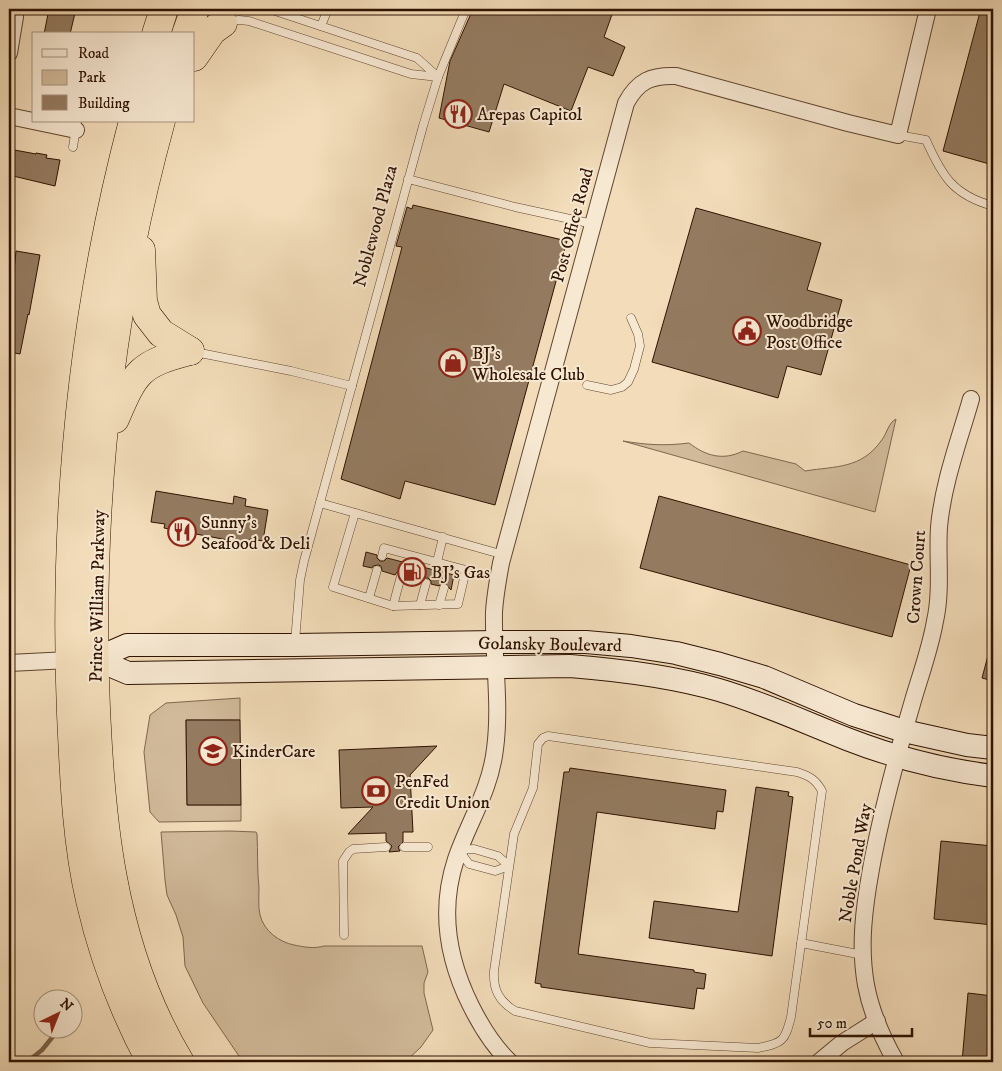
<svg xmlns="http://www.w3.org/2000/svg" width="1002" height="1071" font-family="'IM FELL DW Pica',serif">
  <rect width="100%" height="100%" fill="#f2dcb9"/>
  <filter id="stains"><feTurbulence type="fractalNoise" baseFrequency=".004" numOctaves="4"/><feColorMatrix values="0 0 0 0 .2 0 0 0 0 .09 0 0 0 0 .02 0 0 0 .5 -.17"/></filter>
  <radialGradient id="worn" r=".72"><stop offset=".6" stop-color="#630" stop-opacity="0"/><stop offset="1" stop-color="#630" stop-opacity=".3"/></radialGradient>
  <g fill="#d1ba9a" stroke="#80664d">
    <path d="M 896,419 L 875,512 L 623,441 C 647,445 665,446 689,443 C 706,456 723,461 743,451 L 796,464 L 805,471 C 836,466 861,469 881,441 C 887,434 888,423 896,419 Z"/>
    <polygon points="240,698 240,720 186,720 187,805 241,805 241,821 159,822 150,812 144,752 150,715 166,703"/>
    <path d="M 230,831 L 256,832 L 257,834 C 258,852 257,870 259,888 C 259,897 258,907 260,915 C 264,931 279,942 294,945 C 304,947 314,949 324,946 L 422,946 L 428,972 L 424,983 L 424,993 L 433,1030 L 421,1047 L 405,1062 L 243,1062 L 203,1003 L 185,966 L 183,937 L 176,915 L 167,895 L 165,880 L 161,832 Z"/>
  </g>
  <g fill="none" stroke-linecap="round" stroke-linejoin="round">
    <polyline stroke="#7c6249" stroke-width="4.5" points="27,1062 42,1050 59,1029"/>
  </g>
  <g fill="#947b60" stroke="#2f1200">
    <polygon points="49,9 76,9 70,34 44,34"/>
    <polygon points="473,9 614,9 604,37 625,47 613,76 588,67 571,111 504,84 489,132 439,118 450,61"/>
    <polygon points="980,12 993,16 993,165 943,151"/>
    <polygon points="9,149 36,154 36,153 47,155 46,158 60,160 55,186 9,175"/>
    <polygon points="413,205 567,241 495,505 405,481 400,499 341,479 402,247 396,246 407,207 412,209"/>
    <polygon points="696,208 821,243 807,290 842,300 821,375 787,366 778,398 652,362"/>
    <polygon points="16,251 40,255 29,315 28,314 20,354 9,352 9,281 11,281 12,271 14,271"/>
    <polygon points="156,491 233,504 234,496 246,499 245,506 268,510 263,541 250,539 249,544 164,528 165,524 151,522"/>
    <polygon points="659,496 911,565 892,637 640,568"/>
    <polygon points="366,552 377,555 377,558 380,561 384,561 387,558 454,575 451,590 445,583 441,584 439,586 431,584 431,581 428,578 424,578 421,582 406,578 405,572 402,570 397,572 395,575 382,571 381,566 378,565 373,566 372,568 363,566"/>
    <polygon points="990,648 993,648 993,681 982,678"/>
    <polygon points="186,720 240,720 241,805 187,805"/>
    <polygon points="437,746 410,775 413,832 403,832 403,842 398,847 400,851 389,852 392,846 386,841 386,833 348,834 373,807 341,808 339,750"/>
    <polygon points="570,768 726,790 723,812 717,811 715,829 597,812 578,954 694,970 694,972 706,974 704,989 697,988 694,1009 541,987 541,984 535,983 564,772 569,772"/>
    <polygon points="756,787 789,792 788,796 793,797 772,956 649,938 654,901 738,912"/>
    <polygon points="941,841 993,846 993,925 934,919"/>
    <polygon points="968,993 993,996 993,1062 962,1062"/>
  </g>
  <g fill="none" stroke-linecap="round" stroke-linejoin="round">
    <defs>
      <g id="lane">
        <polyline points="269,9 417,58 438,77"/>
        <polyline points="226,22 239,20 249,21 411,74 438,77"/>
        <polyline points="321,26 328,9"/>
        <path d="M 898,135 L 926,140 C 942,176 953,195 993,206"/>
        <polyline points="73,147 77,121"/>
        <polyline points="408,179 515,207 593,224"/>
        <polyline points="195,352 291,371 352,386"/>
        <polyline points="587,385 611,390 622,387 628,382 634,369 640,346 638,334 631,318"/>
        <polyline points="320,503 504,555"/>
        <polyline points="355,513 333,587 393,606 458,604 466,570 384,548 382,556"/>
        <polyline points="437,562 443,537"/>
        <polyline points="369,598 377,570"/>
        <polyline points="420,605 426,583"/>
        <polyline points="439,605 444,588"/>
        <polyline points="393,606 401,576"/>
        <polyline points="295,642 300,580 304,561 423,126 438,77 466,9"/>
        <path d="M 548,736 L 797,772 C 810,776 816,780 822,791 L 791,1017 C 785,1041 783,1043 758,1048 L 650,1043 L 515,1011 C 499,1001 493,990 494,971 L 514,834 L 533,788 L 538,744 L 543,738 Z"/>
        <polyline points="404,847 428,847"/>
        <polygon points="474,849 498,856 509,866 495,871 469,864 459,850"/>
        <polyline points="344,935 343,861 349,852 353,849 386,847"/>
        <polyline points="801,943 863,955"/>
      </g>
      <g id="street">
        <polyline points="9,53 15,17 14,9"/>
        <polyline points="9,116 76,130"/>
        <polyline points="9,663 69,660"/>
        <path d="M 510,1062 C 493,1046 481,1026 471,1006 C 448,960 439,910 456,859 C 469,821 490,791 495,749 C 501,703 493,658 494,612 C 495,596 498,579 501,563 L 626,103 C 638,81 651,75 676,76 L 848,123 L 898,135 L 928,9"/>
        <polyline points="819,1062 842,1043 877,1021"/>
        <path d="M 896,1062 C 883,1039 871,1012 866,985 C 859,946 864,908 871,869 C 881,813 896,759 912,704 C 920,676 930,650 935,621 C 942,590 937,558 939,527 C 943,483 959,441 971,399"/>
      </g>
      <g id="secondary">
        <path d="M 95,659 L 128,673 L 570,666 C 620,670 671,676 719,690 C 763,703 804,722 847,739 C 893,757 944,770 993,776"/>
        <polyline points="81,660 95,659 127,645 295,645 495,642 586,642 631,646 676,653 720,664 764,677 854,715 904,731 967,745 993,748"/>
      </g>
      <g id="highway">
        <polyline points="156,34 164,9"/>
        <polyline points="186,34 195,9"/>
        <polyline points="194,57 212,31 223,23"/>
        <path d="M 133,121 C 82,314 63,515 71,714 C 74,776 76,840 90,900 C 103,957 124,1012 151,1062"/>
        <path d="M 161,121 C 111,302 90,493 95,680 C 99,812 110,946 180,1062"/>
        <polyline points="141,250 143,301 147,315 161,333 190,351"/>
        <path d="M 115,419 C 135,372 139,364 190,351"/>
      </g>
    </defs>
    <use href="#lane" stroke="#60442e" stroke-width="9"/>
    <use href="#street" stroke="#60442e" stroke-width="18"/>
    <use href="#secondary" stroke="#2f1200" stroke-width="24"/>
    <use href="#highway" stroke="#2f1200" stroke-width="29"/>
    <use href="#lane" stroke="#f7e8d2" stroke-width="8"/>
    <use href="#street" stroke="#f7e8d2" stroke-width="16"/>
    <use href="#secondary" stroke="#f7e8d2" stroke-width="22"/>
    <use href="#highway" stroke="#f2dcb9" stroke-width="28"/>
  </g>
  <defs>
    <symbol id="restaurant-ring" viewBox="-11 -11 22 22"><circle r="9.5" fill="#f7e8d2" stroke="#8f2418" stroke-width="1.5"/><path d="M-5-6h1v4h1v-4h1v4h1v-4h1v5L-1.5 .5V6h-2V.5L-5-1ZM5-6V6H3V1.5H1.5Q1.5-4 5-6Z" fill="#8f2418"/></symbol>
    <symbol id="civic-ring" viewBox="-11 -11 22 22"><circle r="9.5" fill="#f7e8d2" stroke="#8f2418" stroke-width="1.5"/><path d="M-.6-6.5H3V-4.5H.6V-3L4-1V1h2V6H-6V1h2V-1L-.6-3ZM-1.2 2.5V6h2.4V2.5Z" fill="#8f2418"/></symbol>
    <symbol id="shop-ring" viewBox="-11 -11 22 22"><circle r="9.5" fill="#f7e8d2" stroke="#8f2418" stroke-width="1.5"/><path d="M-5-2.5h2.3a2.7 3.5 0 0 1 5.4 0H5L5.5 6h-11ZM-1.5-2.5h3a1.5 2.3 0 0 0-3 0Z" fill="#8f2418"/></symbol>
    <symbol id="fuel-ring" viewBox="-11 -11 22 22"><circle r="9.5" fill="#f7e8d2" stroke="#8f2418" stroke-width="1.5"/><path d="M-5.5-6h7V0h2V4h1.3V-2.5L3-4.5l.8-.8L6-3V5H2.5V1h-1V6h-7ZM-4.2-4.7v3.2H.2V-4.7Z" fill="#8f2418"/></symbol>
    <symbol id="school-ring" viewBox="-11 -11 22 22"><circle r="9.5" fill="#f7e8d2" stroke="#8f2418" stroke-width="1.5"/><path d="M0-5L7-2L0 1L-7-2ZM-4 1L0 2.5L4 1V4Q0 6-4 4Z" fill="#8f2418"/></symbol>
    <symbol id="bank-ring" viewBox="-11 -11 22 22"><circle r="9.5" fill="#f7e8d2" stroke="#8f2418" stroke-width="1.5"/><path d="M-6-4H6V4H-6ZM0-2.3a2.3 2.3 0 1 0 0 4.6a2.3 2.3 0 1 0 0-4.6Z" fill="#8f2418"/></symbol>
  </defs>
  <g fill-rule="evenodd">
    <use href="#restaurant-ring" x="442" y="98" width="32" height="32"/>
    <use href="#civic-ring" x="731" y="315" width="32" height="32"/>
    <use href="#shop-ring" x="437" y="347" width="32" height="32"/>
    <use href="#restaurant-ring" x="166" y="516" width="32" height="32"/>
    <use href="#fuel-ring" x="396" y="556" width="32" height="32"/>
    <use href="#school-ring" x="197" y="735" width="32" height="32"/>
    <use href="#bank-ring" x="360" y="775" width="32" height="32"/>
  </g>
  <g text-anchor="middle" stroke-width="4" stroke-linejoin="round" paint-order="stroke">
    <g font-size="18" fill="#2f1200" stroke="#f7e8d2" text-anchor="start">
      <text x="477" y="120">Arepas Capitol</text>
      <text x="766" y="327">Woodbridge<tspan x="766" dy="21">Post Office</tspan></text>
      <text x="472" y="359">BJ's<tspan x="472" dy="21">Wholesale Club</tspan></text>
      <text x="201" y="528">Sunny's<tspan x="201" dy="21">Seafood &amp; Deli</tspan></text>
      <text x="431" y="578">BJ's Gas</text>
      <text x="232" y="757">KinderCare</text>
      <text x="395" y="787">PenFed<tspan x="395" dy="21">Credit Union</tspan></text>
    </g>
    <g font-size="18" fill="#2f1200" stroke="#f7e8d2">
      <text transform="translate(572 225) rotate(-75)" y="6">Post Office Road</text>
      <text transform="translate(375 226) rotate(-75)" y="6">Noblewood Plaza</text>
      <text transform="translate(916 577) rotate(-86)" y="6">Crown Court</text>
      <text transform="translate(97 596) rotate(-89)" y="6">Prince William Parkway</text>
      <text transform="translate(550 644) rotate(1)" y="6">Golansky Boulevard</text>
      <text transform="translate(855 863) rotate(-80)" y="6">Noble Pond Way</text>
    </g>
  </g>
  <rect width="1002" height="1071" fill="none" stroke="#f2dcb9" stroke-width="30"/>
  <rect x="10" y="10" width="982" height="1051" fill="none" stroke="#2f1200" stroke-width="2.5"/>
  <rect x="15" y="15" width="972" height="1041" fill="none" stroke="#2f1200"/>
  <rect x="32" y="32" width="162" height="90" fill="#f7e8d2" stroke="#a7927e"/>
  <rect x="42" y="49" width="25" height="8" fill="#f7e8d2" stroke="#a7927e"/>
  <text x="78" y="58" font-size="15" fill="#2f1200">Road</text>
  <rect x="42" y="70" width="25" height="15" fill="#d1ba9a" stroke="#a7927e"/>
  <text x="78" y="82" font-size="15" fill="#2f1200">Park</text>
  <rect x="42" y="95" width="25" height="15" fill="#947b60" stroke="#a7927e"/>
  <text x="78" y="108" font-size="15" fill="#2f1200">Building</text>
  <g transform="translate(58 1014) rotate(43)"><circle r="24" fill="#f7e8d2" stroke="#a7927e"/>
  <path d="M0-4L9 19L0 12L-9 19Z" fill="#8f2418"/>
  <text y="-8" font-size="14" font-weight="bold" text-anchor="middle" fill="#2f1200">N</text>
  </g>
  <path d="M810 1028v8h102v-8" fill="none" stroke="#2f1200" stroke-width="2.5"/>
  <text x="817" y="1028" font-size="15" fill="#2f1200" stroke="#f7e8d2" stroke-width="4" paint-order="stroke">50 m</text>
  <rect width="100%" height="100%" filter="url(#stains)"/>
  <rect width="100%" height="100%" fill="url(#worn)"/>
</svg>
